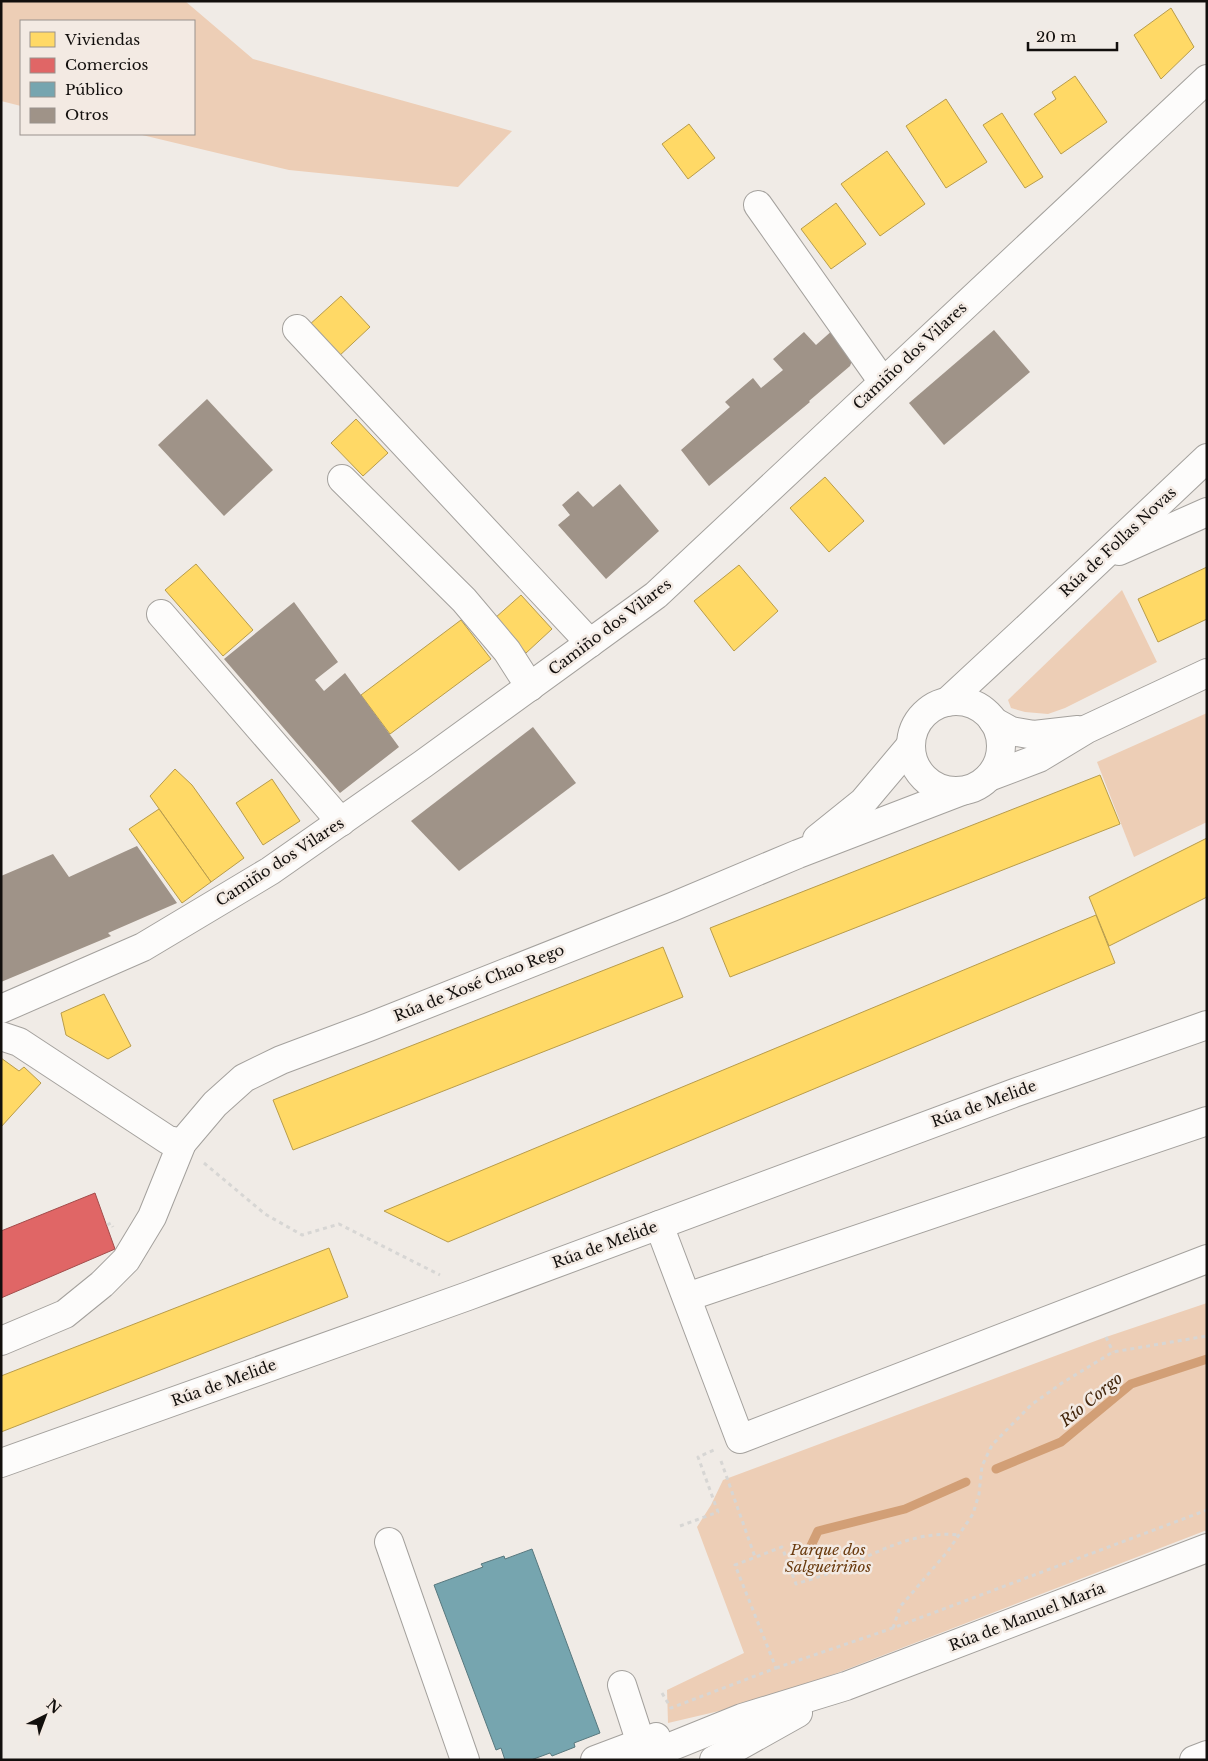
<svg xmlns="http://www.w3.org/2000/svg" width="1208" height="1761" font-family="'Libre Baskerville',serif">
  <rect width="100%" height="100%" fill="#f0ebe6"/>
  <g fill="#edceb6">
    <polygon points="1,1 185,1 253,59 512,131 458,187 289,170 138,134 194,134 194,21 21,21 21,106 1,101"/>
    <polygon points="1122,590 1157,662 1065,708 1048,714 1025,712 1011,708 1008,700"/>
    <polygon points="1207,713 1207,822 1134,857 1097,762"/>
    <polygon points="1207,1303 1207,1530 770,1699 668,1723 667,1690 744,1653 697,1527 711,1505 723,1480 1106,1337"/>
  </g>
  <g fill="#ffd966" stroke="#b89c4b">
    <polygon points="1171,8 1194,47 1161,79 1134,35"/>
    <polygon points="1075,76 1107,122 1061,154 1034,114 1056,99 1052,92"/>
    <polygon points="946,99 987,162 946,188 906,126"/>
    <polygon points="1002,113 1043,177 1025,188 983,125"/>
    <polygon points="689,124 715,158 688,179 662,144"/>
    <polygon points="887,151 925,204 880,236 841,184"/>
    <polygon points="836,203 866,244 831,269 801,229"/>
    <polygon points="341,296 370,327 337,358 308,326"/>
    <polygon points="356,419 388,453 363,476 331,443"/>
    <polygon points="825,477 864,521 829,552 790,508"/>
    <polygon points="196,564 253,630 223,656 165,590"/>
    <polygon points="739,565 778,611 734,651 694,601"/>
    <polygon points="1207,567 1207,619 1158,642 1138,599"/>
    <polygon points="521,595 552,629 526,653 495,618"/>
    <polygon points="461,620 491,659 390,734 361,695"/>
    <polygon points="175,769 192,785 244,858 211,882 150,796"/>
    <polygon points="1100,775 1120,824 730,977 710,928"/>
    <polygon points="272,779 300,821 263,845 236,803"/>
    <polygon points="159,809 211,882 182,903 129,829"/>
    <polygon points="1207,838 1207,897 1109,946 1089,897"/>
    <polygon points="1096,915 1115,963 448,1242 384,1211"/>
    <polygon points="663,947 683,997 293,1150 273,1100"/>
    <polygon points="104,994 131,1046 108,1059 66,1035 61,1013"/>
    <polygon points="1,1058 19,1071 24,1067 41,1083 1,1127"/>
    <polygon points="329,1248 348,1297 1,1432 1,1376"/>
  </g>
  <polygon fill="#e06666" stroke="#a24c4b" points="95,1193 115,1249 1,1298 1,1231"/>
  <polygon fill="#76a5af" stroke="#58787e" points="532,1549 600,1733 574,1743 575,1747 552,1756 550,1753 531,1760 505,1760 501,1748 496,1750 434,1585 483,1567 481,1564 504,1556 505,1559"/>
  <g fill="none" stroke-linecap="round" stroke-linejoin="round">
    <g stroke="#d29f76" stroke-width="9">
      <polyline points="996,1469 1061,1442 1131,1384 1207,1359"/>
      <polyline points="807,1554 818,1531 905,1509 966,1482"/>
    </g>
  </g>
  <g fill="#9f9388">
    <polygon points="834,329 852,361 850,366 809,401 810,402 709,486 681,450 730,407 725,402 753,378 761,388 783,370 773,359 804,332 816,345"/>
    <polygon points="994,330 1030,372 944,445 909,403"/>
    <polygon points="207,399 273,470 224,516 158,445"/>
    <polygon points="620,484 659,531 606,579 558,525 570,515 562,505 578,491 593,507"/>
    <polygon points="294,602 338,662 315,680 324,691 345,673 399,747 340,793 224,659"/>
    <polygon points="533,727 576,783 459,871 411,821"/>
    <polygon points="137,846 177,903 108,933 111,936 1,982 1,876 53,854 69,877"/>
  </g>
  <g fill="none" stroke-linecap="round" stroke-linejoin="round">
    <defs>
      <g id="minor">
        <polyline points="758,205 883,382"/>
        <polyline points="297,329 590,643"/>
        <polyline points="342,479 464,600 507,651 530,687"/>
        <polyline points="1119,551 1207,512"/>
        <polyline points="161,614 341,822"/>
        <circle cx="956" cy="746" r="45"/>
        <polyline points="947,702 1029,626 1207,458"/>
        <polyline points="993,721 1011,731 1034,735 1078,730"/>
        <polyline points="989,777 1039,758 1087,729 1207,673"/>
        <polyline points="817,839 863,802 911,745"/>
        <polyline points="1,1009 143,947 270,871 423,764 656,595 1207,79"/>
        <polyline points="1,1036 19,1042 168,1140 182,1143"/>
        <polyline points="659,1225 740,1439 1207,1259"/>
        <polyline points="687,1297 1207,1121"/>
        <polyline points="1,1341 65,1314 102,1284 126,1260 152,1217 182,1143 215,1104 244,1078 281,1060 369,1027 672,907 798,854 962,791"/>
        <polyline points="1,1463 468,1296 1014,1093 1207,1025"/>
        <polyline points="389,1542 465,1760"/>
        <polyline points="622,1685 646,1759"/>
        <polyline points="595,1760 656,1737"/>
        <polyline points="638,1760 742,1718 846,1686 1207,1548"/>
        <polyline points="714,1760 798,1713"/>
        <polyline points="1194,1760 1207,1755"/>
      </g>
    </defs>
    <use href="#minor" stroke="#a4a19d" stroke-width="30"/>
    <g stroke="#d7d6d4" stroke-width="3" stroke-dasharray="4 4" stroke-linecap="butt">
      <polyline points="204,1163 265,1214 302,1235 339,1224 440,1275"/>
      <polyline points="107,1225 111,1223 113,1227"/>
      <polyline points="1106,1337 1113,1352"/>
      <polyline points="721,1461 755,1557"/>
      <polyline points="680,1526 718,1512 698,1457 714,1450"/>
      <polyline points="893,1628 900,1607 948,1551 973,1514 979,1494 982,1466 992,1445 1031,1405 1062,1383 1113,1352 1207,1336"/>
      <polyline points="776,1668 893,1628 1207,1510"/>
      <path d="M 662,1693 L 671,1708 L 776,1668 L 735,1565 L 782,1547 L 796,1584 C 808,1580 820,1577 832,1572 C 874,1555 911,1530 959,1535"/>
    </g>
    <use href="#minor" stroke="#fdfcfb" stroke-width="28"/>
  </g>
  <g text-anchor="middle" stroke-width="5" stroke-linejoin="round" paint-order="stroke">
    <g font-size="15" fill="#120f0d" stroke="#f3eae3">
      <text transform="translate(910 356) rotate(-43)" y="5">Camiño dos Vilares</text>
      <text transform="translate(1118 542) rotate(-43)" y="5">Rúa de Follas Novas</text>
      <text transform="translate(610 627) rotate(-37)" y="5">Camiño dos Vilares</text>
      <text transform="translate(280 862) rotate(-33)" y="5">Camiño dos Vilares</text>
      <text transform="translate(479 983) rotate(-22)" y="5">Rúa de Xosé Chao Rego</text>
      <text transform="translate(984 1104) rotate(-20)" y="5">Rúa de Melide</text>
      <text transform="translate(605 1245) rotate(-20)" y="5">Rúa de Melide</text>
      <text transform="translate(224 1383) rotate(-20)" y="5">Rúa de Melide</text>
      <text transform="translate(1027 1617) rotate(-21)" y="5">Rúa de Manuel María</text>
    </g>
    <g font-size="15" font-style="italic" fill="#6a3b0f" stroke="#f3eae3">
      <text x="828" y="1555">Parque dos<tspan x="828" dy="17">Salgueiriños</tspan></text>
    </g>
    <g font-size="16" font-style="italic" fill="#43260d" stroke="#f3eae3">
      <text transform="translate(1091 1399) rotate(-39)" y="6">Río Corgo</text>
    </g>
  </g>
  <rect width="1208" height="1761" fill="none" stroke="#120f0d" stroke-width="5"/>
  <rect x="20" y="20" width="175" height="115" fill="#f3eae3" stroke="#99928d"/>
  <rect x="30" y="32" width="25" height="15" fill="#ffd966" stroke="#99928d"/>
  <text x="65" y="45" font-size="15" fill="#120f0d">Viviendas</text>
  <rect x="30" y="58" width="25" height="15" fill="#e06666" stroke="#99928d"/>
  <text x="65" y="70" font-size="15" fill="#120f0d">Comercios</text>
  <rect x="30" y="82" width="25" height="15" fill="#76a5af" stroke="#99928d"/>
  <text x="65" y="95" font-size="15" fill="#120f0d">Público</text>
  <rect x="30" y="108" width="25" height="15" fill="#9f9388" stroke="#99928d"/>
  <text x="65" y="120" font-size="15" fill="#120f0d">Otros</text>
  <g transform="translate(45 1716) rotate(42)" stroke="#f3eae3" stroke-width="4" paint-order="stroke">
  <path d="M0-4L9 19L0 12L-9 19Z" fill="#120f0d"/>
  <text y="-8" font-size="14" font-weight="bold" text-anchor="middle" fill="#120f0d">N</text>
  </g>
  <path d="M1028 42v8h89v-8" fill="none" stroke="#120f0d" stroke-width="2.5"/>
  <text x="1036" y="42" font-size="15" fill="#120f0d" stroke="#f3eae3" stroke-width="4" paint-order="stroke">20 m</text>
</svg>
